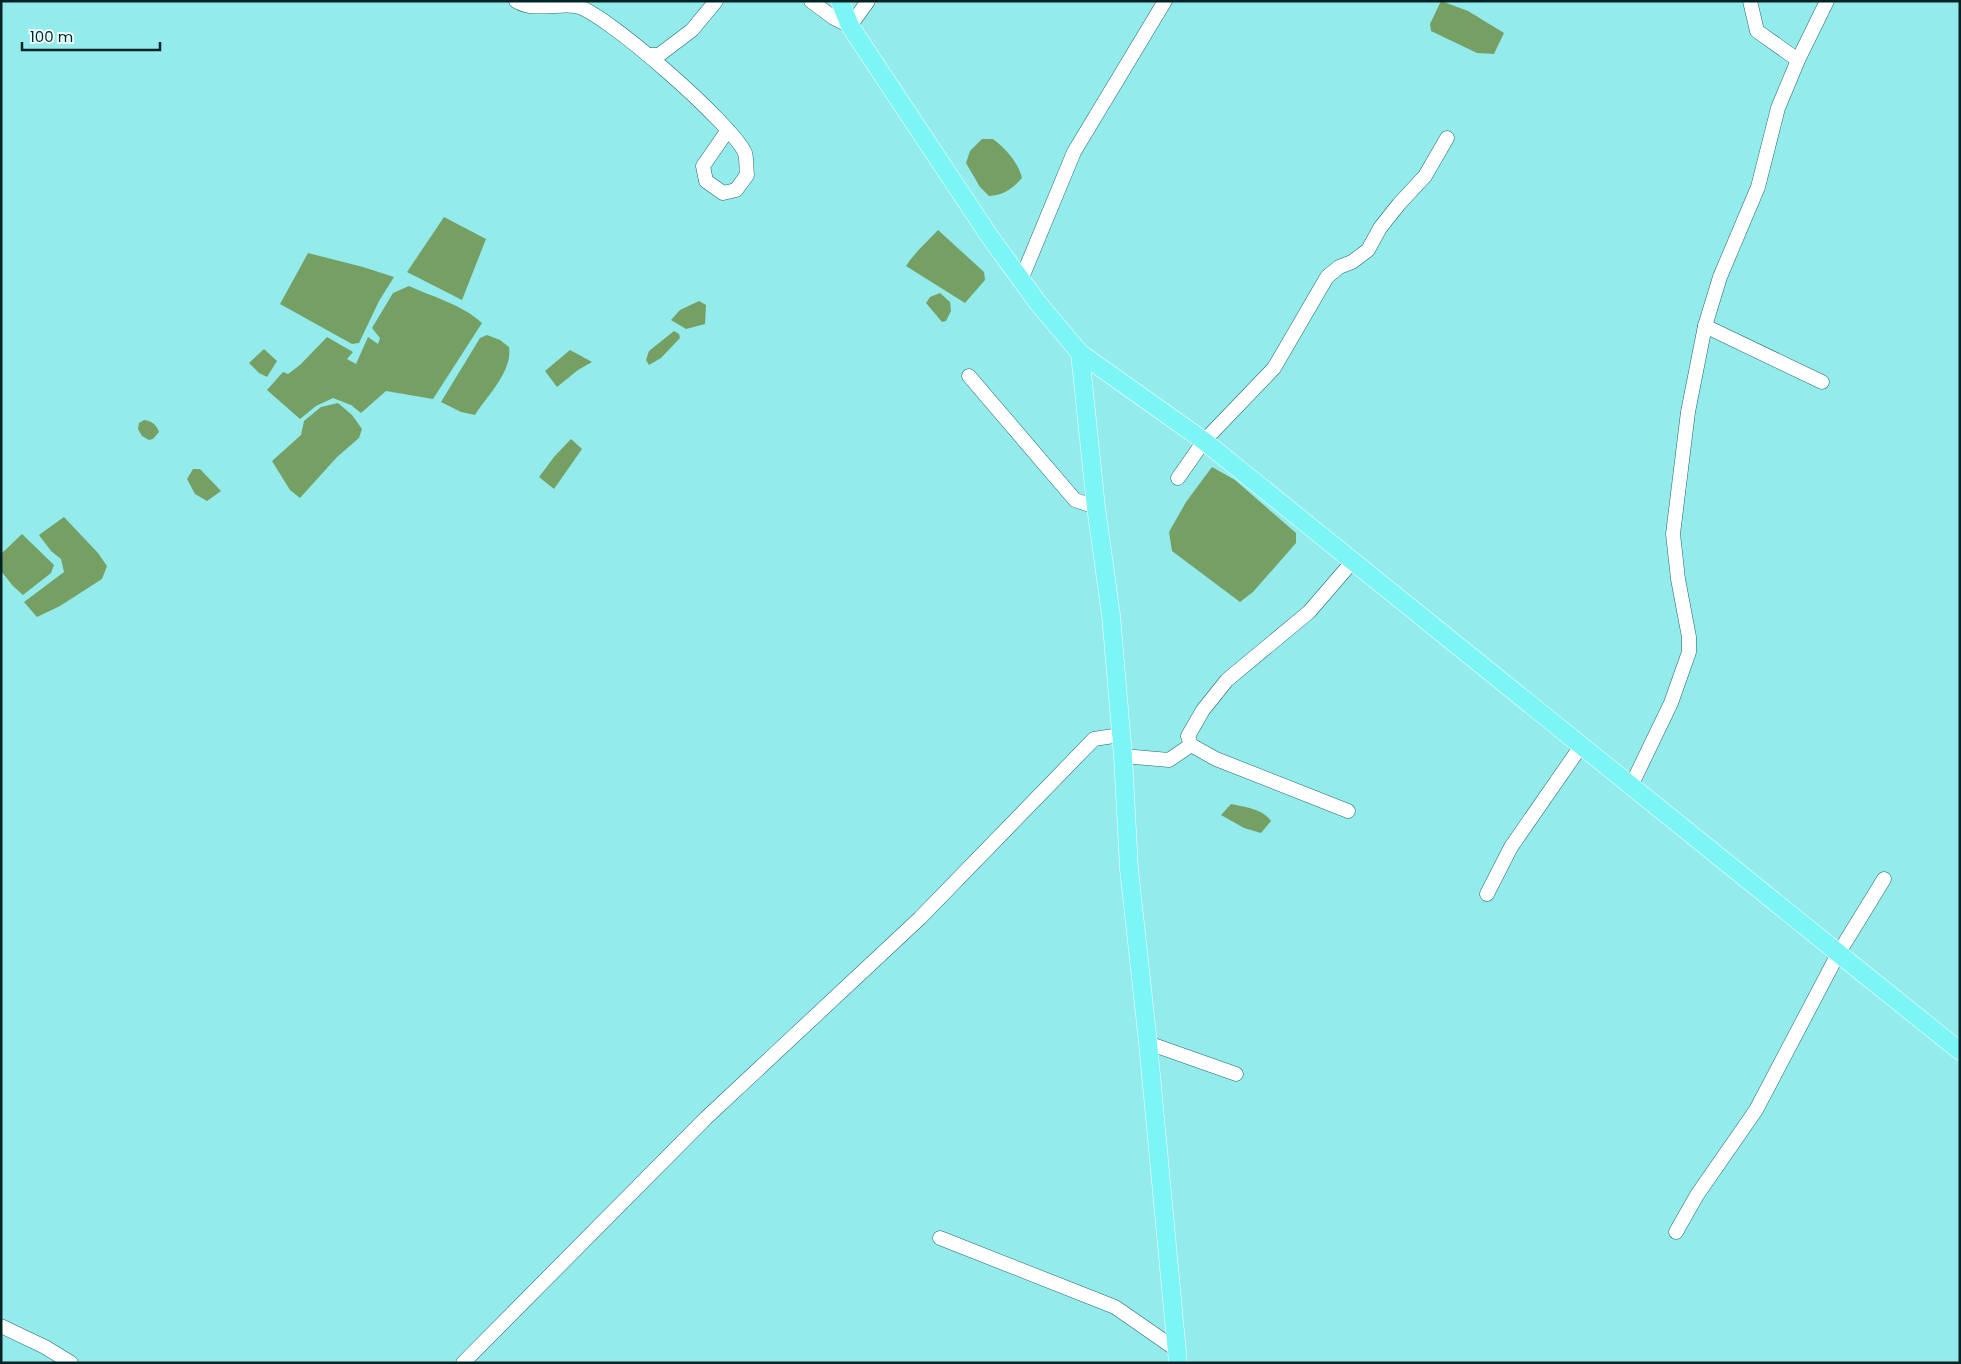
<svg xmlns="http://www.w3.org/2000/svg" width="1961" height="1364" font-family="Poppins,sans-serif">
  <rect width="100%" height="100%" fill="#93ebec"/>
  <g fill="#76a063">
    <polygon points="1441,1 1468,11 1504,33 1494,54 1477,53 1431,31 1430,24"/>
    <path d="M 982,139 L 993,139 C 1005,148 1018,162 1022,178 C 1012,189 1004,195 989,196 L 980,187 L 966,163 L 970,151 Z"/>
    <polygon points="444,217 486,239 462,300 407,272"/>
    <path d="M 938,230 L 984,272 L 985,280 L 965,303 L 906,266 C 915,252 927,242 938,230 Z"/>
    <polygon points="308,253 363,267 394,277 379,301 359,343 352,344 280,304"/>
    <path d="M 409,286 C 433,297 463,305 482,323 L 433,399 L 386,391 L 361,413 L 351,405 L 333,398 L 316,406 L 300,419 L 267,390 L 283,372 L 288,374 L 300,365 L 327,337 L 353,352 L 347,359 L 356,364 L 368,337 L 378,344 L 380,338 L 372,328 L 393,293 Z"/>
    <polygon points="940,293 950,302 951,311 946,321 942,322 926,303 930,297"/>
    <polygon points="699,301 706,305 705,324 686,329 671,320 680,310"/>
    <polygon points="674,331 679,334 680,338 661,358 649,365 646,360 649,351"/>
    <path d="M 487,335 L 500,340 L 509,347 C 513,371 487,396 475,415 L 461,412 L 441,402 L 480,338 Z"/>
    <polygon points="264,349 277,361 267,377 259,373 249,363"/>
    <polygon points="570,350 592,362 578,370 557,387 545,371"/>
    <polygon points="338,403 352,415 362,429 359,438 337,457 300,498 290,490 272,461 301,435 304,421 321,407"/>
    <path d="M 144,420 C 152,421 156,424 159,432 L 153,439 L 149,440 L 142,436 L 138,429 L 139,423 Z"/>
    <polygon points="571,439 582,449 554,489 539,477 554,457"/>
    <polygon points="1212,467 1235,480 1296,533 1296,543 1253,592 1240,602 1172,551 1169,532 1186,502"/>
    <polygon points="193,469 200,469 221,491 207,501 195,494 187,479"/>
    <polygon points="64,517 98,553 107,566 102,579 60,606 37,617 24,602 64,572 61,559 51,551 39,535"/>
    <polygon points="22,534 54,565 51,573 23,595 13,586 1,571 1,554"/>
    <path d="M 1231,804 C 1245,807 1263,809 1271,821 L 1261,833 L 1244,828 L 1221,815 Z"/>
  </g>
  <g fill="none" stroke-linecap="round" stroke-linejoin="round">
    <defs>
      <g id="minor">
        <path d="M 516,1 C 534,12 557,3 576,6 C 604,11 734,126 745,153 C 747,159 746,169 747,175 L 736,190 L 723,193 L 706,181 L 703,166 L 728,130"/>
        <polyline points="811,1 834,18 850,26 868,1"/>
        <polyline points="648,55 659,55 692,30 716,1"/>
        <polyline points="1798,60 1827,1"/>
        <polyline points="1021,280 1074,152 1165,1"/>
        <polyline points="1705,326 1822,382"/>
        <polyline points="969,376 1075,500 1096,507"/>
        <polyline points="1178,478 1204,441 1274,368 1327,277 1339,267 1352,262 1368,250 1380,228 1399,204 1425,176 1447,138"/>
        <polyline points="1123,756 1169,760 1191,745"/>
        <polyline points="1631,786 1671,703 1689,652 1689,637 1678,579 1673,534 1688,412 1705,326 1720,277 1758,187 1778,108 1798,60 1757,31 1750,1"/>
        <polyline points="1348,811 1216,759 1191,745 1188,736 1203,710 1227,680 1309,612 1353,561"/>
        <polyline points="1487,894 1511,847 1581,746"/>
        <polyline points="1148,1043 1236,1074"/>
        <polyline points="1676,1232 1697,1195 1756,1110 1838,954 1884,879"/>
        <polyline points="940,1238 1115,1307 1177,1350"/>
        <polyline points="1,1326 45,1347 71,1363"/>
        <polyline points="463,1363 706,1118 920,918 1094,739 1120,735"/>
      </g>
      <g id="major">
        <polyline points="840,1 850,26 990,237 1038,303 1080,353 1204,441 1832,948"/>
        <polyline points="1080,353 1096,507 1111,615 1123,756 1129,869 1148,1043 1178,1363"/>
        <polyline points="1844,958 1960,1051"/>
      </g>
    </defs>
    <use href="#minor" stroke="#226869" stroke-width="15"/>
    <use href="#major" stroke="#fff" stroke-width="19"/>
    <use href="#minor" stroke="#fff" stroke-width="14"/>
    <use href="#major" stroke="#7cf5f7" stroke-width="18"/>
    <defs>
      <polyline id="major-bridge" points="1832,948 1844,958"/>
    </defs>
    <use href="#major-bridge" stroke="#fff" stroke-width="19" stroke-linecap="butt"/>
    <use href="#major-bridge" stroke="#7cf5f7" stroke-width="18"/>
  </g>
  <rect width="1961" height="1364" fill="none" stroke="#002425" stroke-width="5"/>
  <path d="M22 42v8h138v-8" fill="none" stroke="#002425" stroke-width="2.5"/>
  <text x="30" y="42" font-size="15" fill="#002425" stroke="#eefefe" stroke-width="4" paint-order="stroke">100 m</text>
</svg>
